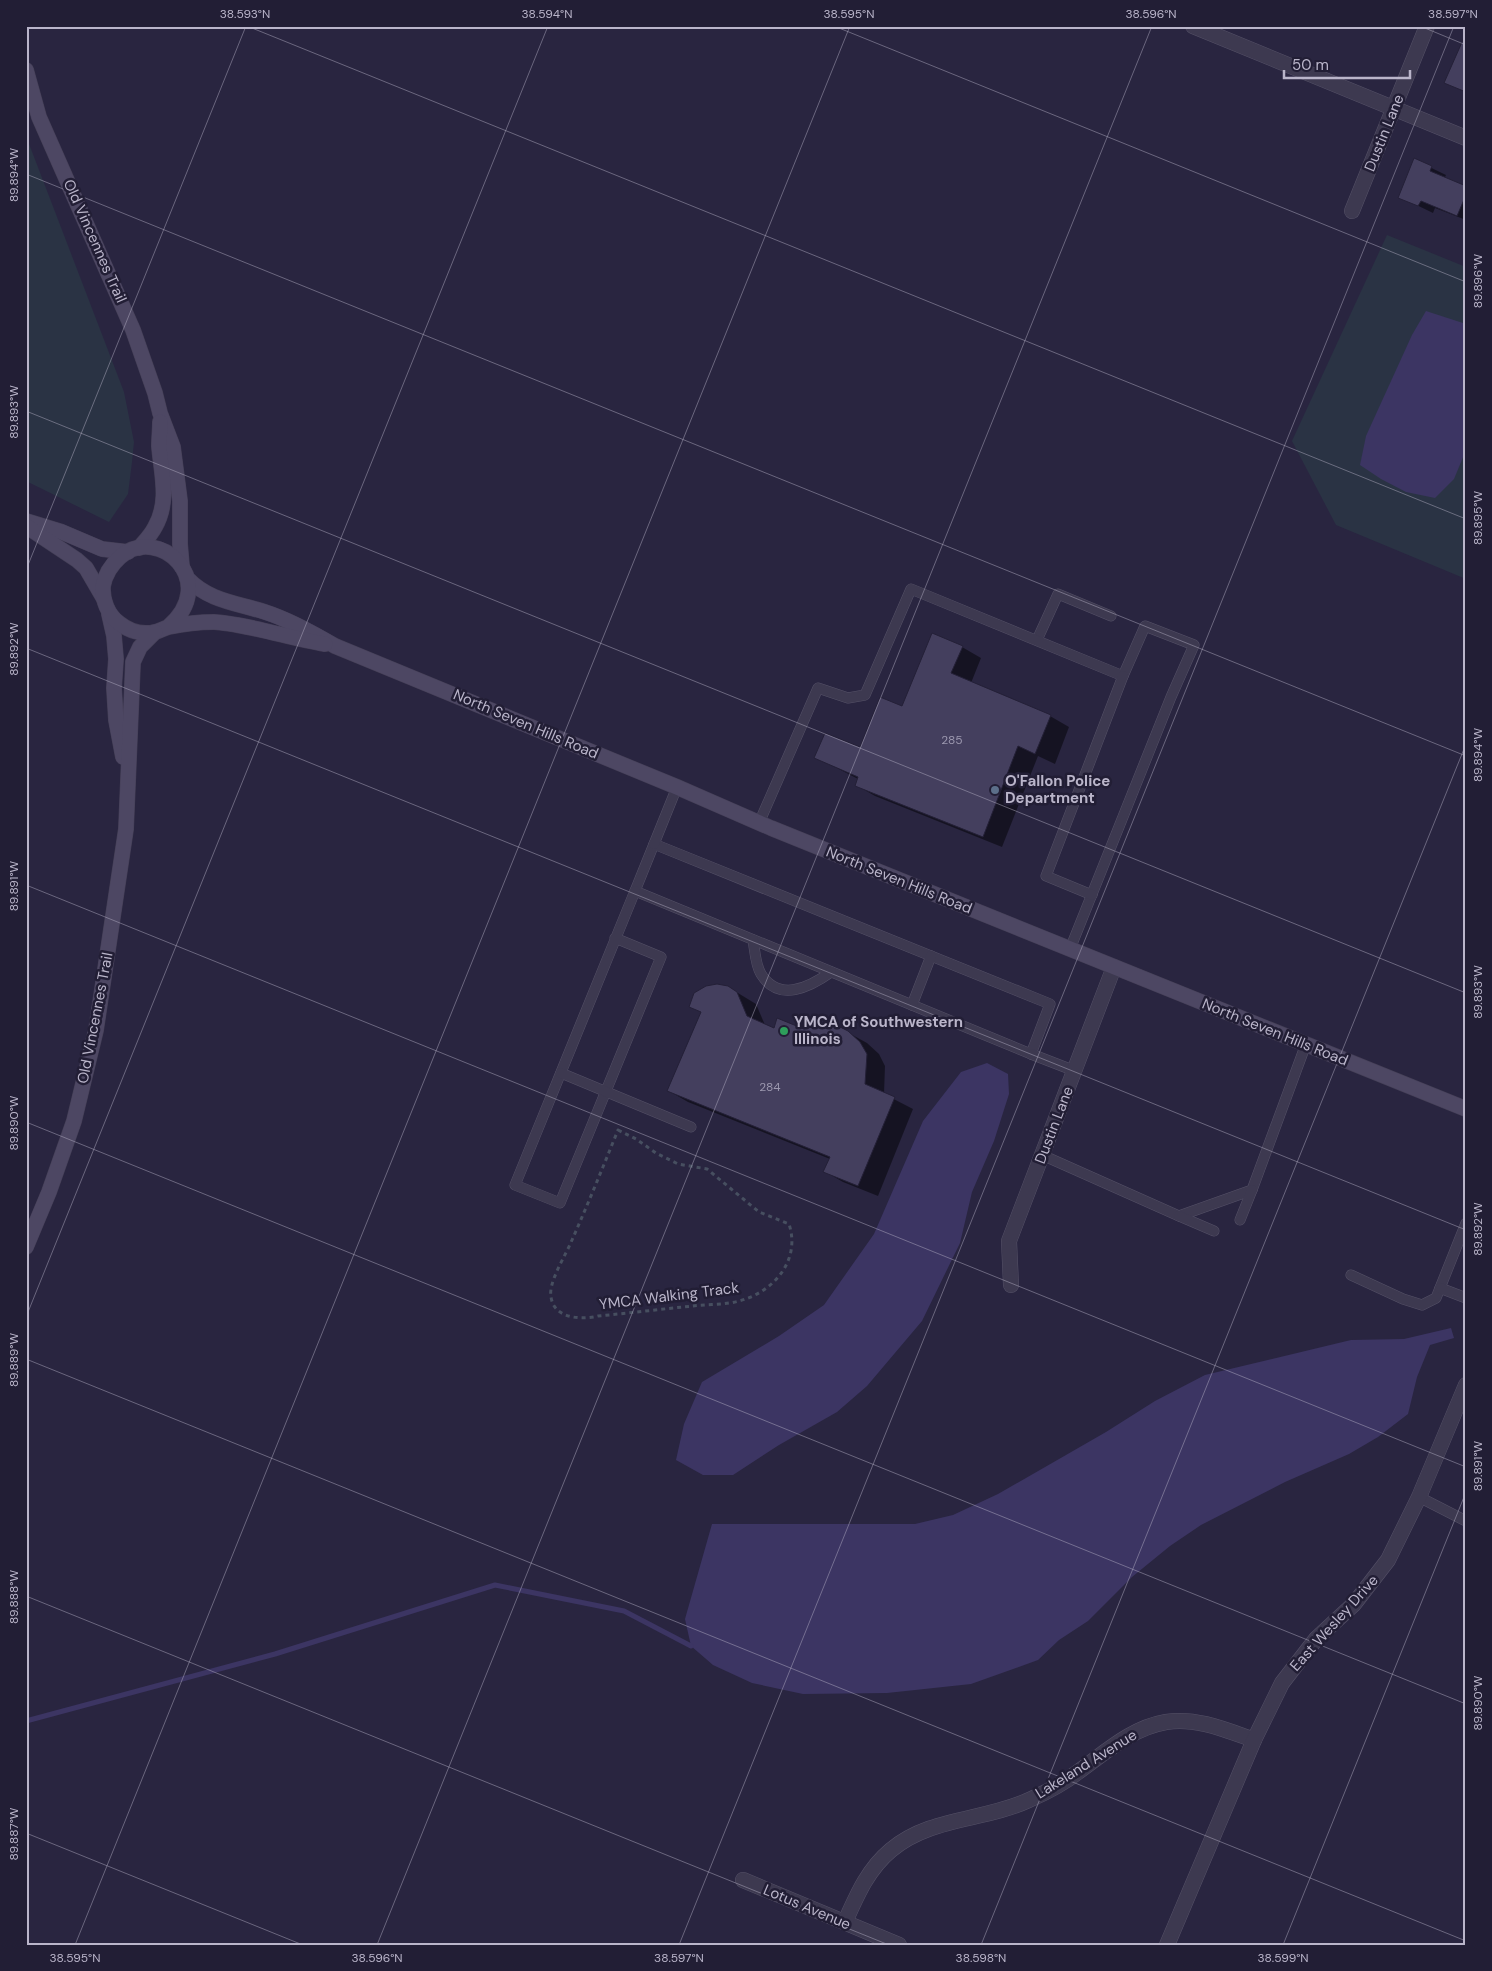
<svg xmlns="http://www.w3.org/2000/svg" width="1492" height="1971" font-family="'DM Sans',sans-serif">
  <rect width="100%" height="100%" fill="#292540"/>
  <g fill="#2a3344">
    <polygon points="26,136 124,392 134,442 132,462 128,494 109,522 26,481"/>
    <polygon points="1387,235 1466,267 1466,579 1336,525 1292,441"/>
  </g>
  <g fill="#3c3563">
    <polygon points="1426,311 1466,324 1466,450 1454,479 1435,498 1406,492 1381,479 1360,465 1366,436 1412,335"/>
    <polygon points="987,1063 1008,1074 1009,1094 994,1141 972,1192 960,1243 922,1321 867,1386 837,1412 779,1445 733,1475 703,1475 676,1460 684,1424 702,1382 779,1336 824,1305 874,1234 923,1121 961,1072"/>
    <polygon points="1451,1328 1454,1338 1430,1345 1417,1377 1408,1414 1378,1437 1349,1454 1285,1482 1201,1525 1170,1546 1132,1577 1088,1621 1059,1640 1038,1660 971,1684 887,1693 803,1694 752,1683 713,1665 691,1646 685,1619 712,1524 915,1524 953,1515 998,1494 1106,1432 1155,1401 1205,1375 1351,1340 1404,1339"/>
  </g>
  <g fill="#0007">
    <polygon points="1415,160 1446,175 1444,179 1466,187 1466,220 1435,208 1433,213 1400,197"/>
    <polygon points="962,647 981,658 971,683 1050,716 1069,727 1055,764 1038,756 1002,847 875,796 856,785 858,779 816,757 861,748"/>
    <polygon points="728,987 756,1004 765,1025 775,1029 847,1032 867,1043 879,1054 885,1066 884,1094 913,1109 878,1196 843,1182 824,1171 830,1159 688,1102 669,1091"/>
  </g>
  <g fill="none" stroke-linecap="round" stroke-linejoin="round">
    <polyline stroke="#3c3563" stroke-width="5" points="26,1721 275,1654 495,1585 624,1611 691,1646"/>
  </g>
  <g fill="#443f5e" stroke="#242037">
    <polygon points="1466,33 1466,92 1444,83"/>
    <polygon points="1414,158 1432,166 1430,171 1466,186 1466,195 1457,216 1421,201 1418,206 1398,198"/>
    <polygon points="932,633 963,646 951,673 1051,715 1035,754 1018,746 983,837 855,786 858,777 814,758 825,733 860,747 880,697 902,706"/>
    <polygon points="717,984 728,986 737,992 747,1016 774,1028 777,1018 804,1029 824,1024 836,1025 848,1031 860,1042 867,1054 865,1084 895,1097 858,1186 823,1172 830,1157 667,1091 701,1012 689,1007 694,993 706,986"/>
  </g>
  <g fill="none" stroke-linecap="round" stroke-linejoin="round">
    <defs>
      <g id="lane">
        <polyline points="1037,640 1058,594 1111,616"/>
        <polyline points="759,823 818,688 848,698 865,695 911,589 1123,676 1145,626 1194,645 1171,697 1070,949"/>
        <polygon points="654,844 1050,1004 1031,1054 635,891"/>
        <polyline points="654,844 677,787"/>
        <polyline points="1092,895 1046,876 1123,676"/>
        <polyline points="615,938 661,957 560,1203 515,1185 635,891"/>
        <path d="M 753,940 C 755,950 755,964 761,974 C 779,1003 810,987 831,972"/>
        <polyline points="912,1005 931,956"/>
        <polyline points="1031,1054 1075,1071"/>
        <polyline points="561,1073 691,1127"/>
        <polyline points="1042,1155 1179,1216 1252,1190 1306,1044"/>
        <polyline points="1179,1216 1214,1231"/>
        <polyline points="1240,1220 1252,1190"/>
        <polyline points="1351,1275 1403,1299 1422,1305 1436,1298 1466,1223"/>
        <polyline points="1440,1288 1466,1298"/>
        <polyline points="1419,1497 1466,1521"/>
      </g>
      <g id="street">
        <polyline points="1193,26 1466,138"/>
        <polyline points="1352,211 1427,26"/>
        <polyline points="1011,1285 1009,1241 1114,967"/>
        <polyline points="743,1880 899,1945"/>
        <path d="M 845,1922 C 857,1895 868,1869 891,1850 C 930,1817 984,1821 1029,1800 C 1045,1793 1064,1783 1078,1772 C 1106,1752 1131,1728 1166,1722 C 1196,1717 1226,1730 1254,1740"/>
        <polyline points="1167,1945 1254,1740 1282,1683 1316,1639 1354,1604 1388,1560 1419,1497 1466,1385"/>
      </g>
      <g id="secondary">
        <polyline points="26,70 39,117 133,330 155,393 160,413 173,447 180,501 180,544 182,567"/>
        <polyline points="26,521 62,532 102,549 128,552"/>
        <polyline points="26,526 77,560 86,568 104,599"/>
        <path d="M 139,548 C 145,541 151,535 155,527 C 170,501 161,473 159,446 C 159,438 160,430 160,422"/>
        <path d="M 188,579 C 209,601 237,603 265,612 C 290,620 313,633 335,646 L 677,787 L 771,828 L 1466,1109"/>
        <polyline points="109,614 114,636 116,659 114,688 116,720 123,757"/>
        <path d="M 168,627 C 221,582 159,523 120,557 C 111,565 105,575 103,586 C 102,600 108,615 119,623 C 129,631 142,635 155,632 C 160,631 164,628 169,627 C 183,624 200,622 214,622 C 221,622 229,624 237,625 C 267,630 295,639 325,644"/>
        <polyline points="26,1247 49,1192 74,1121 96,1030 126,829 133,662 140,647 155,632"/>
      </g>
    </defs>
    <use href="#lane" stroke="#555167" stroke-width="11"/>
    <use href="#street" stroke="#555167" stroke-width="16"/>
    <use href="#secondary" stroke="#443f56" stroke-width="16"/>
    <path stroke="#474f60" stroke-width="3" stroke-dasharray="4 4" stroke-linecap="butt" d="M 618,1130 L 636,1139 L 656,1153 L 678,1164 L 707,1169 L 759,1212 L 789,1224 C 801,1260 774,1292 739,1301 C 725,1305 708,1304 693,1306 C 662,1309 630,1313 598,1316 C 582,1320 554,1319 551,1297 C 548,1282 566,1255 572,1240 C 588,1204 603,1167 618,1130 Z"/>
    <use href="#lane" stroke="#3d3950" stroke-width="10"/>
    <use href="#street" stroke="#3d3950" stroke-width="15"/>
    <use href="#secondary" stroke="#4d4763" stroke-width="15"/>
  </g>
  <path fill="none" stroke="#bab5ca" stroke-width="1" stroke-opacity="0.45" d="M 247,26 L 1466,519M 834,26 L 1466,282M 1420,26 L 1466,45M 26,174 L 1466,756M 26,411 L 1466,993M 26,570 L 246,26M 26,648 L 1466,1230M 26,885 L 1466,1467M 26,1122 L 1466,1704M 26,1317 L 548,26M 26,1359 L 1466,1941M 26,1596 L 889,1945M 26,1833 L 303,1945M 75,1945 L 850,26M 377,1945 L 1152,26M 679,1945 L 1454,26M 981,1945 L 1466,744M 1283,1945 L 1466,1492"/>
  <circle fill="#5c6f8a" stroke="#221e35" stroke-width="2" cx="995" cy="790" r="5"/>
  <circle fill="#2e9e5b" stroke="#221e35" stroke-width="2" cx="784" cy="1031" r="5"/>
  <g text-anchor="middle" stroke-width="5" stroke-linejoin="round" paint-order="stroke">
    <g font-size="12" fill="#9c98af">
      <text x="952" y="744">285</text>
      <text x="770" y="1091">284</text>
    </g>
    <g font-size="15" fill="#bab5ca" stroke="#221e35">
      <text transform="translate(1384 133) rotate(-68)" y="5">Dustin Lane</text>
      <text transform="translate(95 241) rotate(66)" y="5">Old Vincennes Trail</text>
      <text transform="translate(526 724) rotate(23)" y="5">North Seven Hills Road</text>
      <text transform="translate(899 880) rotate(22)" y="5">North Seven Hills Road</text>
      <text transform="translate(95 1018) rotate(-79)" y="5">Old Vincennes Trail</text>
      <text transform="translate(1275 1032) rotate(22)" y="5">North Seven Hills Road</text>
      <text transform="translate(1054 1125) rotate(-69)" y="5">Dustin Lane</text>
      <text transform="translate(669 1296) rotate(-7)" y="5">YMCA Walking Track</text>
      <text transform="translate(1334 1623) rotate(-48)" y="5">East Wesley Drive</text>
      <text transform="translate(1086 1764) rotate(-32)" y="5">Lakeland Avenue</text>
      <text transform="translate(807 1907) rotate(23)" y="5">Lotus Avenue</text>
    </g>
    <g font-size="15" font-weight="bold" fill="#bab5ca" stroke="#221e35" text-anchor="start">
      <text x="1005" y="786">O'Fallon Police<tspan x="1005" dy="17">Department</tspan></text>
      <text x="794" y="1027">YMCA of Southwestern<tspan x="794" dy="17">Illinois</tspan></text>
    </g>
  </g>
  <rect width="1492" height="1971" fill="none" stroke="#221e35" stroke-width="55"/>
  <path d="M1284 70v8h126v-8" fill="none" stroke="#bab5ca" stroke-width="2.5"/>
  <text x="1292" y="70" font-size="15" fill="#bab5ca" stroke="#221e35" stroke-width="4" paint-order="stroke">50 m</text>
  <rect x="28" y="28" width="1436" height="1916" fill="none" stroke="#bab5ca" stroke-width="2"/>
  <g font-size="12" text-anchor="middle" fill="#bab5ca">
    <text x="245" y="18">38.593°N</text>
    <text x="547" y="18">38.594°N</text>
    <text x="849" y="18">38.595°N</text>
    <text x="1151" y="18">38.596°N</text>
    <text x="1453" y="18">38.597°N</text>
    <text transform="translate(14 175) rotate(-90)" y="4">89.894°W</text>
    <text transform="translate(1478 281) rotate(-90)" y="4">89.896°W</text>
    <text transform="translate(14 412) rotate(-90)" y="4">89.893°W</text>
    <text transform="translate(1478 518) rotate(-90)" y="4">89.895°W</text>
    <text transform="translate(14 649) rotate(-90)" y="4">89.892°W</text>
    <text transform="translate(1478 755) rotate(-90)" y="4">89.894°W</text>
    <text transform="translate(14 886) rotate(-90)" y="4">89.891°W</text>
    <text transform="translate(1478 992) rotate(-90)" y="4">89.893°W</text>
    <text transform="translate(14 1123) rotate(-90)" y="4">89.890°W</text>
    <text transform="translate(1478 1229) rotate(-90)" y="4">89.892°W</text>
    <text transform="translate(14 1360) rotate(-90)" y="4">89.889°W</text>
    <text transform="translate(1478 1466) rotate(-90)" y="4">89.891°W</text>
    <text transform="translate(14 1597) rotate(-90)" y="4">89.888°W</text>
    <text transform="translate(1478 1703) rotate(-90)" y="4">89.890°W</text>
    <text transform="translate(14 1834) rotate(-90)" y="4">89.887°W</text>
    <text x="75" y="1962">38.595°N</text>
    <text x="377" y="1962">38.596°N</text>
    <text x="679" y="1962">38.597°N</text>
    <text x="981" y="1962">38.598°N</text>
    <text x="1283" y="1962">38.599°N</text>
  </g>
</svg>
